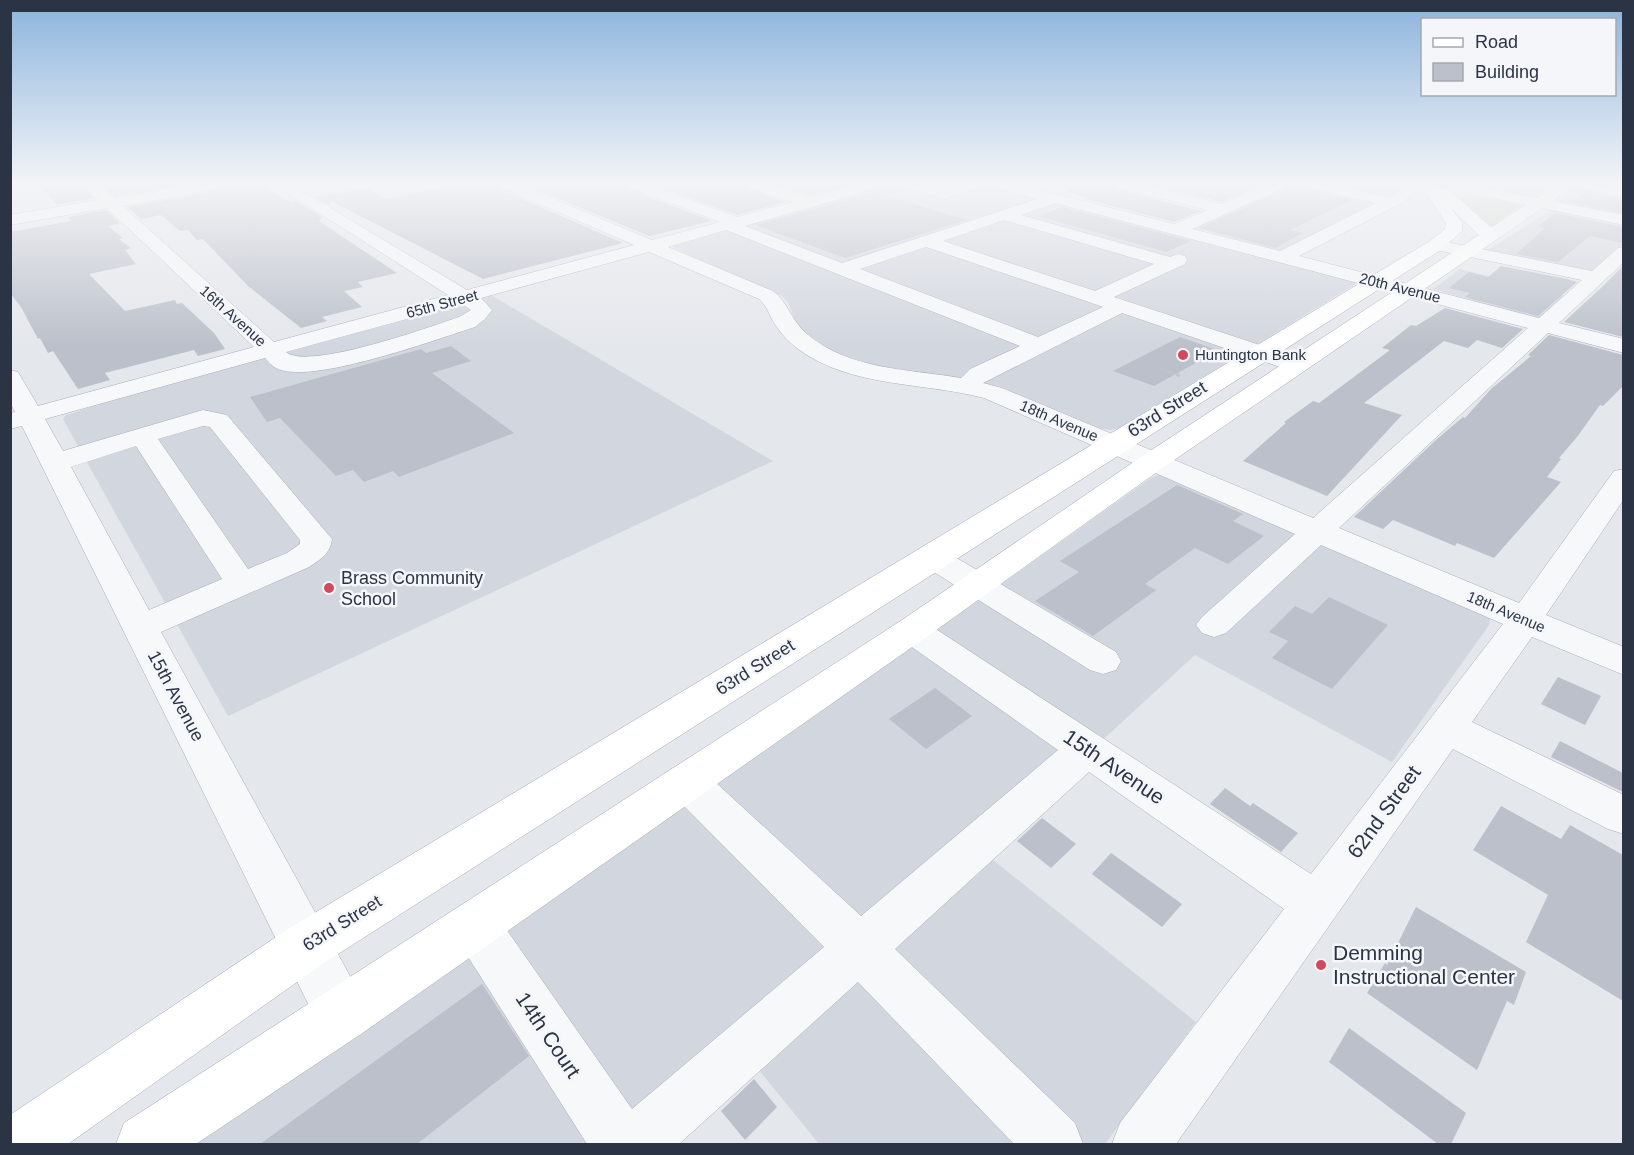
<svg xmlns="http://www.w3.org/2000/svg" width="1634" height="1155" font-family="Arial,sans-serif">
  <rect width="100%" height="100%" fill="#e4e7ec"/>
  <g fill="#d2d6de">
    <polygon points="873,185 986,185 1348,277 1359,282 1119,428 1111,430 1097,428 999,386 875,365 840,354 825,347 804,331 795,321 788,302 782,296 672,247 673,245 725,226"/>
    <polygon points="1290,185 1409,185 1281,251 1189,227"/>
    <polygon points="1470,185 1623,185 1623,215 1558,203 1568,194 1546,189 1529,196"/>
    <polygon points="1551,210 1623,226 1623,249 1590,279 1482,254"/>
    <polygon points="1460,269 1570,297 1543,320 1433,289"/>
    <polygon points="491,295 773,461 228,716 63,419 66,415 110,401"/>
    <polygon points="1159,475 1168,476 1483,612 1490,618 1489,625 1392,762 1195,655 1096,746 963,836 1196,1022 1105,1144 819,1144 737,1043 620,1144 181,1144 935,631 1151,478"/>
  </g>
  <polygon fill="#c9d6c5" points="1469,195 1524,206 1527,207 1518,208 1497,222 1500,224 1491,226 1457,198"/>
  <g fill="#bbc0ca">
    <polygon points="39,185 82,185 94,198 57,205"/>
    <polygon points="103,185 178,185 115,196"/>
    <polygon points="225,185 232,185 232,189 260,185 291,202 296,201 322,217 319,221 397,273 358,282 363,287 344,291 362,307 322,317 327,321 301,328 248,286 203,239 197,240 188,230 180,231 161,215 141,219 128,207 216,191"/>
    <polygon points="460,185 499,185 502,190 623,243 483,279 331,201 329,205 316,197 360,189 369,189 385,199"/>
    <polygon points="525,185 627,185 630,190 712,221 649,236"/>
    <polygon points="655,185 746,185 749,190 785,202 737,215"/>
    <polygon points="777,185 849,185 811,195"/>
    <polygon points="1069,185 1115,185 1118,190 1201,211 1174,222 1085,199 1089,198 1068,192"/>
    <polygon points="1151,185 1262,185 1222,202"/>
    <polygon points="1288,185 1306,185 1310,190 1352,200 1290,230 1303,233 1275,248 1199,228 1285,190"/>
    <polygon points="874,192 967,220 845,258 756,225"/>
    <polygon points="1585,192 1623,199 1623,213 1570,202"/>
    <polygon points="1062,207 1191,241 1167,252 1038,216"/>
    <polygon points="106,210 120,223 108,226 123,238 119,239 131,248 125,250 136,264 89,274 125,311 175,300 177,304 182,303 214,333 225,349 198,356 194,350 105,373 110,380 78,389 53,351 48,353 40,338 38,339 21,307 10,293 10,232 71,221 68,217"/>
    <polygon points="1555,213 1623,227 1623,243 1590,236 1558,262 1516,254 1545,228 1538,226"/>
    <polygon points="1501,266 1567,279 1577,282 1538,316 1465,297 1470,293 1449,288 1469,272 1488,277"/>
    <polygon points="1623,266 1623,337 1564,322 1601,288"/>
    <polygon points="1445,308 1523,329 1502,348 1477,340 1468,348 1444,341 1364,403 1402,415 1327,496 1243,461 1286,423 1284,422 1313,401 1319,403 1390,350 1382,348 1411,325 1416,326"/>
    <polygon points="1549,335 1623,355 1623,386 1603,406 1600,405 1577,437 1559,458 1561,459 1547,477 1561,482 1494,558 1457,543 1455,546 1393,520 1383,529 1354,517 1437,439 1463,417 1465,418 1491,389 1531,356 1528,355"/>
    <polygon points="1180,337 1214,349 1207,352 1212,354 1154,386 1113,371"/>
    <polygon points="451,346 471,361 432,373 514,433 399,477 393,471 364,482 353,470 336,476 280,418 267,422 250,397 421,349 426,353"/>
    <polygon points="1177,485 1243,514 1233,521 1264,536 1228,564 1195,548 1145,584 1156,590 1093,636 1035,601 1079,572 1060,561"/>
    <polygon points="1329,597 1388,625 1332,689 1272,658 1288,641 1269,632 1295,606 1312,614"/>
    <polygon points="1558,677 1601,696 1585,725 1541,704"/>
    <polygon points="935,688 972,716 926,749 889,719"/>
    <polygon points="1560,741 1623,773 1623,792 1551,757"/>
    <polygon points="1225,788 1250,806 1253,803 1298,833 1281,852 1210,804"/>
    <polygon points="1501,806 1561,839 1570,825 1623,855 1623,1001 1526,942 1548,895 1473,850"/>
    <polygon points="1042,818 1076,844 1051,868 1017,841"/>
    <polygon points="1111,853 1182,904 1162,927 1092,874"/>
    <polygon points="1416,907 1526,972 1514,1005 1507,1001 1477,1070 1367,993 1385,963 1387,965"/>
    <polygon points="482,984 529,1056 417,1144 260,1144"/>
    <polygon points="1349,1028 1466,1113 1451,1144 1438,1144 1329,1062"/>
    <polygon points="754,1079 777,1107 745,1140 721,1111"/>
  </g>
  <g fill="none" stroke-linecap="round" stroke-linejoin="round">
    <defs>
      <g id="minor">
        <path d="M 84,185 L 100,185 L 114,198 L 190,185 L 223,185 L 216,189 L 123,206 L 274,342 L 448,295 L 275,185 L 292,185 L 467,290 L 634,245 L 503,188 L 501,185 L 520,185 L 652,240 L 720,222 L 631,188 L 629,185 L 649,185 L 737,217 L 793,202 L 750,188 L 748,185 L 770,185 L 811,197 L 857,185 L 880,185 L 878,188 L 745,226 L 842,263 L 1037,199 L 998,188 L 996,185 L 1020,185 L 1174,224 L 1208,210 L 1119,188 L 1117,185 L 1142,185 L 1222,204 L 1267,185 L 1286,185 L 1284,188 L 1192,229 L 1280,251 L 1376,203 L 1310,188 L 1308,185 L 1335,185 L 1389,197 L 1410,185 L 1427,185 L 1398,205 L 1299,256 L 1539,318 L 1582,280 L 1436,250 L 1430,249 L 1427,245 L 1430,241 L 1436,240 L 1592,271 L 1618,248 L 1624,247 L 1624,262 L 1559,323 L 1624,339 L 1624,353 L 1548,333 L 1339,528 L 1519,603 L 1614,471 L 1624,469 L 1624,499 L 1546,615 L 1624,647 L 1624,675 L 1532,637 L 1472,722 L 1624,795 L 1624,834 L 1608,829 L 1453,749 L 1176,1144 L 1112,1144 L 1120,1123 L 1284,909 L 1089,772 L 895,949 L 1075,1123 L 1083,1144 L 1014,1144 L 858,982 L 679,1144 L 587,1144 L 458,941 L 451,925 L 458,909 L 475,902 L 492,909 L 632,1109 L 824,947 L 671,793 L 665,781 L 671,769 L 686,764 L 701,769 L 861,916 L 1058,750 L 899,638 L 894,630 L 899,622 L 912,618 L 925,622 L 1311,874 L 1503,624 L 1321,545 L 1226,633 L 1214,637 L 1202,633 L 1196,625 L 1202,617 L 1295,534 L 984,398 C 924,382 851,388 798,349 C 790,343 782,335 776,326 C 770,317 768,307 759,299 L 649,252 L 481,298 L 492,310 L 485,319 L 475,327 C 437,339 309,386 276,368 C 272,366 268,361 265,358 L 45,419 L 63,451 L 203,410 L 227,415 L 332,539 C 330,554 321,559 309,567 L 161,632 L 361,996 L 369,1015 L 361,1034 L 342,1042 L 323,1034 L 22,426 L 10,429 L 10,413 L 15,412 L 10,402 L 10,370 L 18,372 L 38,406 L 254,347 L 107,208 L 10,225 L 10,215 L 98,200 ZM 1055,203 L 1528,328 L 1313,518 L 1002,388 L 983,383 L 1122,313 L 1289,370 L 1297,372 L 1305,370 L 1309,365 L 1305,360 L 1114,297 L 1185,264 L 1187,260 L 1185,256 L 1178,254 L 1170,257 L 1021,215 ZM 1004,220 L 1154,264 L 1095,291 L 943,241 ZM 726,230 L 1020,346 L 970,369 L 961,378 C 909,369 849,370 807,334 C 792,322 788,302 773,291 L 668,247 ZM 926,247 L 1089,302 L 1103,307 L 1038,337 L 860,269 ZM 462,304 L 471,310 L 459,317 C 430,327 307,371 286,352 ZM 203,426 L 210,427 L 300,540 L 300,544 L 287,553 L 248,569 L 158,439 ZM 136,446 L 222,579 L 149,610 L 71,467 Z"/>
        <polygon points="903,185 927,185 944,189 958,185 980,185 978,188 944,199 905,188"/>
        <polygon points="1441,185 1470,185 1537,198 1557,185 1574,185 1553,201 1624,215 1624,225 1542,208 1496,240 1484,240 1481,236 1484,232 1526,205 1448,189"/>
        <polygon points="1576,185 1624,187 1624,197 1583,189"/>
        <polygon points="932,547 943,550 1116,652 1121,661 1116,670 1103,674 1090,670 921,564 916,557 921,550"/>
      </g>
      <polygon id="major" points="1421,185 1435,185 1438,189 1449,189 1496,232 1499,236 1496,240 1164,467 925,638 361,1034 196,1144 116,1144 124,1123 899,622 1144,455 1479,235 1452,209 1462,223 1462,231 1442,249 324,963 68,1144 10,1144 10,1115 288,929 1430,241 1445,229 1446,223"/>
    </defs>
    <use href="#minor" stroke="#a9aeb7" stroke-width="1"/>
    <use href="#major" stroke="#a3abb8" stroke-width="1"/>
    <polyline stroke="#c2c5cb" stroke-width="2" stroke-dasharray="2 2" stroke-linecap="butt" points="1161,369 1180,376"/>
    <polyline stroke="#c2c5cb" stroke-width="3" stroke-dasharray="4 4" stroke-linecap="butt" points="1176,374 1180,376"/>
    <use href="#minor" fill="#f7f8fa" fill-rule="evenodd"/>
    <use href="#major" fill="#fff" fill-rule="evenodd"/>
  </g>
  <linearGradient id="sky" x2="0" y2="1"><stop stop-color="#8bb4dd"/><stop offset="0.53" stop-color="#f3f4f6"/><stop offset="1" stop-color="#f3f4f6" stop-opacity="0"/></linearGradient>
  <rect width="1634" height="346" fill="url(#sky)"/>
  <g fill="#d1495b" stroke="#f4f6f9" stroke-width="2">
    <circle cx="1183" cy="355" r="6"/>
    <circle cx="329" cy="588" r="6"/>
    <circle cx="1321" cy="965" r="6"/>
  </g>
  <g text-anchor="middle" stroke-width="5" stroke-linejoin="round" paint-order="stroke">
    <g font-size="15" fill="#2b3445" stroke="#f4f6f9">
      <text transform="translate(1400 288) rotate(14)" y="5">20th Avenue</text>
      <text transform="translate(442 304) rotate(-15)" y="5">65th Street</text>
      <text transform="translate(233 316) rotate(42)" y="5">16th Avenue</text>
      <text transform="translate(1059 421) rotate(23)" y="5">18th Avenue</text>
      <text transform="translate(1506 612) rotate(23)" y="5">18th Avenue</text>
    </g>
    <g font-size="15" fill="#2b3445" stroke="#f4f6f9" text-anchor="start">
      <text x="1195" y="360">Huntington Bank</text>
    </g>
    <g font-size="18" fill="#2b3445" stroke="#f4f6f9">
      <text transform="translate(1167 409) rotate(-32)" y="6">63rd Street</text>
      <text transform="translate(755 667) rotate(-32)" y="6">63rd Street</text>
      <text transform="translate(176 696) rotate(62)" y="6">15th Avenue</text>
      <text transform="translate(342 923) rotate(-32)" y="6">63rd Street</text>
    </g>
    <g font-size="18" fill="#2b3445" stroke="#f4f6f9" text-anchor="start">
      <text x="341" y="584">Brass Community<tspan x="341" dy="21">School</tspan></text>
    </g>
    <g font-size="21" fill="#2b3445" stroke="#f4f6f9">
      <text transform="translate(1114 767) rotate(34)" y="7">15th Avenue</text>
      <text transform="translate(1384 812) rotate(-54)" y="7">62nd Street</text>
      <text transform="translate(548 1035) rotate(56)" y="7">14th Court</text>
    </g>
    <g font-size="21" fill="#2b3445" stroke="#f4f6f9" text-anchor="start">
      <text x="1333" y="960">Demming<tspan x="1333" dy="24">Instructional Center</tspan></text>
    </g>
  </g>
  <rect width="1634" height="1155" fill="none" stroke="#2b3445" stroke-width="24"/>
  <rect x="1421" y="18" width="195" height="78" fill="#f4f6f9" stroke="#a4a8b1" stroke-width="1.5"/>
  <rect x="1433" y="38" width="30" height="9" fill="#ffffff" stroke="#a4a8b1" stroke-width="1.5"/>
  <text x="1475" y="48" font-size="18" fill="#2b3445">Road</text>
  <rect x="1433" y="63" width="30" height="18" fill="#bbc0ca" stroke="#a4a8b1" stroke-width="1.5"/>
  <text x="1475" y="78" font-size="18" fill="#2b3445">Building</text>
</svg>
